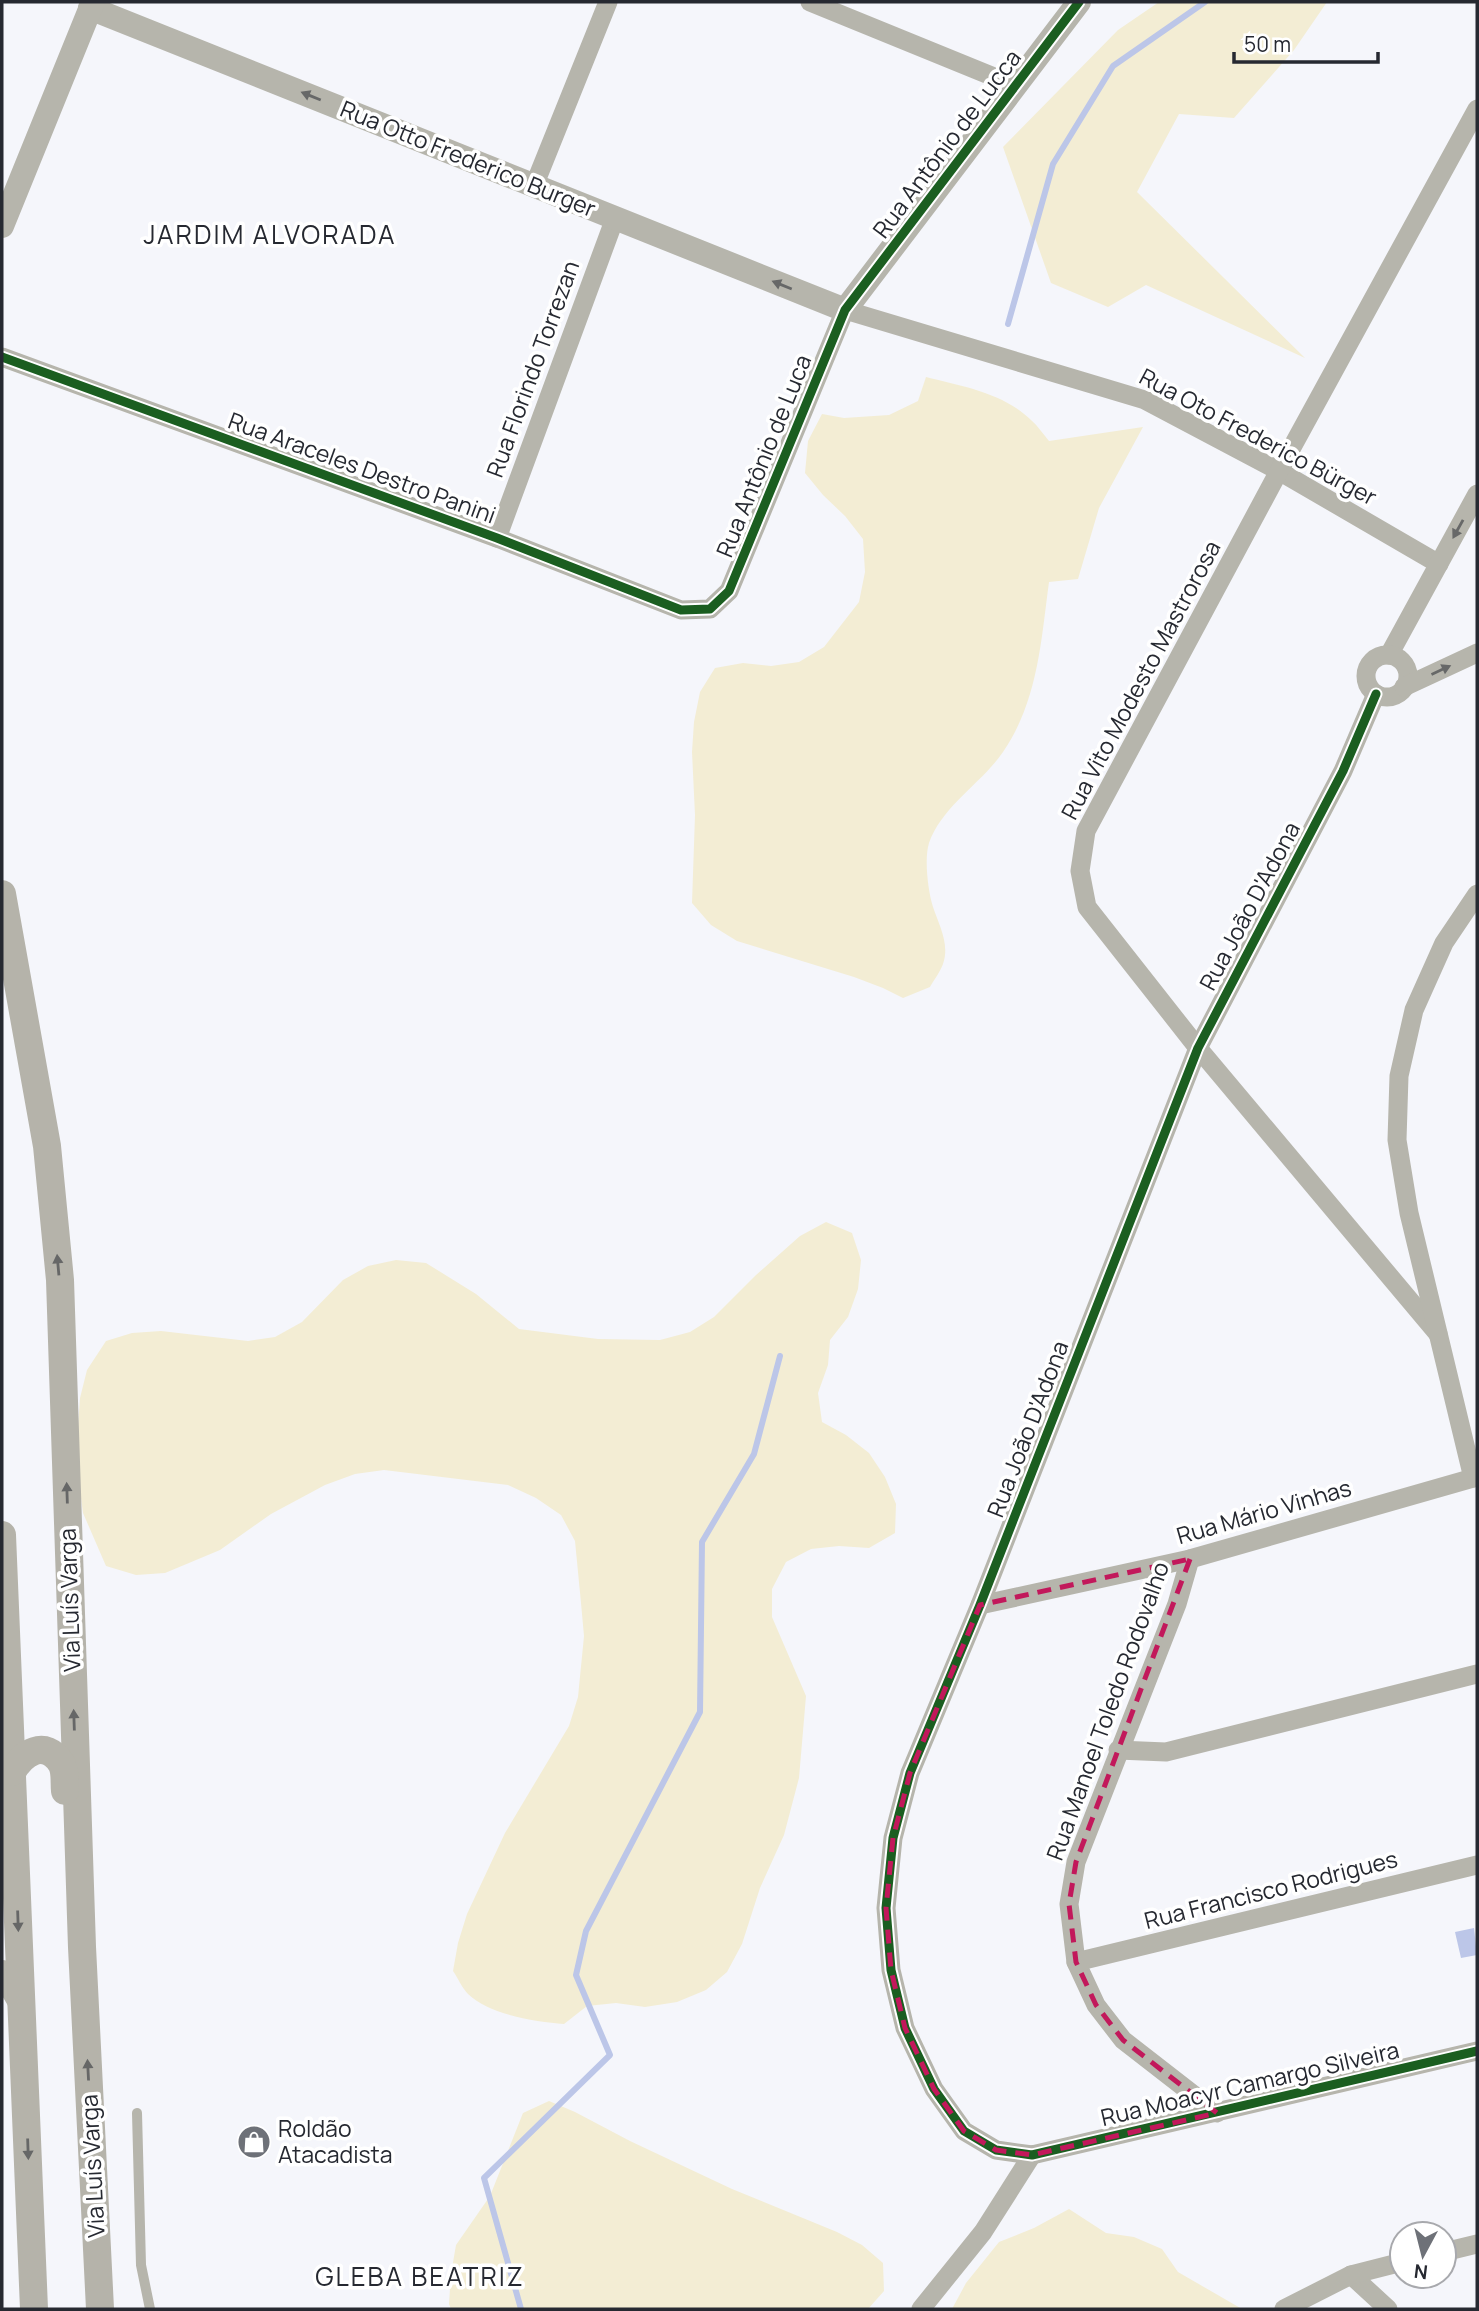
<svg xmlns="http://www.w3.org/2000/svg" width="1479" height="2311" font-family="Manrope,sans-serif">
  <rect width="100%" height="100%" fill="#f5f6fb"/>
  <g fill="#f3edd4">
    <polygon points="1159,2 1327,2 1294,50 1234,118 1179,114 1137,192 1305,358 1146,285 1108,307 1051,283 1003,147 1118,30"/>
    <path d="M 926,377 C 961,386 1004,393 1031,420 C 1038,426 1043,434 1049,441 L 1143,427 L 1099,508 L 1078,579 L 1049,582 C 1041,641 1038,701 1003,752 C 982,783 942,806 929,843 C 924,859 928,891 933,907 C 939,925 950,944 943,964 C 940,972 934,980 930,987 L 903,998 L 883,988 L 854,977 L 737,941 L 711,925 L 692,903 L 695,815 L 692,752 L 694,722 L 700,692 L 715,668 L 743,663 L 771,666 L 799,662 L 824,647 L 859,602 L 865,572 L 863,539 L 845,516 L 823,495 L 805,473 L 808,441 L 822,414 L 844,418 L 889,415 L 918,401 Z"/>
    <path d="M 826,1222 L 852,1233 L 861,1260 L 858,1289 L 848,1317 L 830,1340 L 828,1365 L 818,1393 L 822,1422 L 846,1435 L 869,1453 L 885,1477 L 896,1504 L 895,1533 L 869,1548 L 839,1546 L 811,1549 L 786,1562 L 772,1589 L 772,1617 L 806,1696 L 799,1778 L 784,1835 L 760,1888 L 742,1944 L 727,1972 L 706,1990 L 677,2002 L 645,2007 L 616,2003 L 587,2006 L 564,2024 C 536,2022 490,2015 468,1994 C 462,1988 458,1978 453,1971 L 458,1943 L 467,1914 L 505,1833 L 569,1726 L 578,1697 L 584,1636 L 581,1603 L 575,1541 L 561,1515 L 536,1498 L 508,1485 L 384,1470 L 355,1474 L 325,1485 L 271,1514 L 220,1550 L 165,1573 L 136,1575 L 106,1566 L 83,1513 L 79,1484 L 78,1427 L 80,1398 L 87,1370 L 106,1341 L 132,1333 L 161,1331 L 248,1341 L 275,1337 L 302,1322 L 343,1280 L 368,1266 L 396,1260 L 426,1263 L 476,1294 L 519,1329 L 598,1339 L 660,1340 L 690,1332 L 714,1317 L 756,1275 L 800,1236 Z"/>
    <polygon points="549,2101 575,2112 630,2141 732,2189 837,2232 862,2245 883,2263 884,2291 868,2309 451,2309 449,2304 451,2274 456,2245 490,2196 523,2113"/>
    <polygon points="1069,2209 1106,2233 1134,2237 1162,2249 1178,2272 1242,2309 952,2309 966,2283 999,2242 1034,2228"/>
  </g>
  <polygon fill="#bcc6e8" points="1474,1928 1477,1955 1461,1958 1455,1932"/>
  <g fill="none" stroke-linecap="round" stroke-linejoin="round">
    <g stroke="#bcc6e8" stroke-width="6">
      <polyline points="1008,324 1053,164 1113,66 1205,2"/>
      <polyline points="521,2309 484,2178 610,2055 576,1975 586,1931 700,1712 702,1542 754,1454 780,1356"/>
    </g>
    <polyline stroke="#b6b5ac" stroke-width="10" points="137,2113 141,2265 150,2309"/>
    <g stroke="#b6b5ac" stroke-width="19">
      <polyline points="810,2 1016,86"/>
      <polyline points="534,186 608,2"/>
      <polyline points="2,357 497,538 681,610 710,609 729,591 845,310 1145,400 1279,471 1439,564"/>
      <polyline points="497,538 615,218"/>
      <polyline points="1389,655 1477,494"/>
      <circle cx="1387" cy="676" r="21"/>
      <polyline points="1404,687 1477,653"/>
      <polyline points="1376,694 1343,771 1198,1048 980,1605 910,1773 893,1838 886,1908 891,1970 905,2028 934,2089 964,2131 996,2150 1032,2155 1477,2051"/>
      <polyline points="1438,1334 1198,1048 1087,907 1080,871 1086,831 1279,471 1477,109"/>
      <polyline points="1473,1478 1409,1213 1397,1140 1399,1076 1414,1010 1444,943 1477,894"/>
      <polyline points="1190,1559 1177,1604 1076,1862 1069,1904 1076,1962 1096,2005 1123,2040 1217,2113"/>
      <polyline points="980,1605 1190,1559 1477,1477"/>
      <polyline points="1118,1750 1166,1752 1477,1674"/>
      <polyline points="1076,1962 1477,1865"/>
      <polyline points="1444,2252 1477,2244"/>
      <polyline points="1351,2275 1388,2309"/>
      <polyline points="921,2309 983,2232 1032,2155"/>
      <polyline points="1284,2309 1351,2275 1402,2262"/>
    </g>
    <g stroke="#b6b5ac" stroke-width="24">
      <polyline points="90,8 845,310 1079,2"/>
      <polyline points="2,226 93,2"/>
      <polyline points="2,1972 21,2004"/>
    </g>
    <g stroke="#b5b3aa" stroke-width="28">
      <polyline points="2,894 47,1146 60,1280 82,1947 100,2309"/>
      <polyline points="2,1535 34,2309"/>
      <path d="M 12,1772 C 23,1753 45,1738 61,1763 C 66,1771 64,1782 65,1791"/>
    </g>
    <defs>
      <g id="cycleway">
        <polyline points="2,357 497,538 681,610 710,609 729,591 845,310 1079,2"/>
        <polyline points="1376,694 1343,771 1198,1048 980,1605 910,1773 893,1838 886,1908 891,1970 905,2028 934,2089 964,2131 996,2150 1032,2155 1477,2051"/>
      </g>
    </defs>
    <use href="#cycleway" stroke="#fff" stroke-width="13"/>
    <use href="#cycleway" stroke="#1b5e20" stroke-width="9"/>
  </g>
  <defs><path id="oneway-solid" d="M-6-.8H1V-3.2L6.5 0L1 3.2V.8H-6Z" transform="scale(1.75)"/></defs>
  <g fill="#676868">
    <use href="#oneway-solid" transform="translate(311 96) rotate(-158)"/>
    <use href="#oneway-solid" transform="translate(782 285) rotate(-158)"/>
    <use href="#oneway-solid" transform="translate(1458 529) rotate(119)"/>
    <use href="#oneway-solid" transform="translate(1441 670) rotate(-25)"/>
  </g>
  <g fill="#666767">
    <use href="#oneway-solid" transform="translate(58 1265) rotate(-95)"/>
    <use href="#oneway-solid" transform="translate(67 1493) rotate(-92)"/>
    <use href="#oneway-solid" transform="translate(74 1720) rotate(-92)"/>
    <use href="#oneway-solid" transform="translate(18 1921) rotate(88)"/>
    <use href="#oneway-solid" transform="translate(88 2070) rotate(-93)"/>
    <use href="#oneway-solid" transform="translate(28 2149) rotate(88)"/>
  </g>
  <path fill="none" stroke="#c2185b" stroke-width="5" stroke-dasharray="14 9" stroke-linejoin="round" d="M 1190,1559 L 1076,1862 L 1069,1904 L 1076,1962 L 1096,2005 L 1123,2040 L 1217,2113 L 1032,2155 L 996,2150 L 964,2131 L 934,2089 L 905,2028 L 891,1970 L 886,1908 L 893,1838 L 910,1773 L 980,1605 Z"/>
  <defs>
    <symbol id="shop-disc" viewBox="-11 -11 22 22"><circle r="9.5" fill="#6e7178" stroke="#fff"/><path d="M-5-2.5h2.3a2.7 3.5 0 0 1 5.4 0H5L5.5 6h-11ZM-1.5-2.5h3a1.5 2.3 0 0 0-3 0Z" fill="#fff"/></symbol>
  </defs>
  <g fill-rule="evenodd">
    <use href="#shop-disc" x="235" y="2123" width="38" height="38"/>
  </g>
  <g text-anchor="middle" stroke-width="7" stroke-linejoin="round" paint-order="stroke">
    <g font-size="23" fill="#262931" stroke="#fff">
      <text transform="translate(947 144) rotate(-53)" y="8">Rua Antônio de Lucca</text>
      <text transform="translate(468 159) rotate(22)" y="8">Rua Otto Frederico Burger</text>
      <text transform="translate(533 369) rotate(-70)" y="8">Rua Florindo Torrezan</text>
      <text transform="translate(1258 437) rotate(28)" y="8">Rua Oto Frederico Bürger</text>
      <text transform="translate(764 456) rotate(-68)" y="8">Rua Antônio de Luca</text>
      <text transform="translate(362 468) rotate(20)" y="8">Rua Araceles Destro Panini</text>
      <text transform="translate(1141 680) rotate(-62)" y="8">Rua Vito Modesto Mastrorosa</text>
      <text transform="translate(1250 906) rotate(-62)" y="8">Rua João D'Adona</text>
      <text transform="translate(1028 1429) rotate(-69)" y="8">Rua João D'Adona</text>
      <text transform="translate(1264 1512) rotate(-16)" y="8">Rua Mário Vinhas</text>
      <text transform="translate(70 1600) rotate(-92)" y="8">Via Luís Varga</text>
      <text transform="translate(1108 1711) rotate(-70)" y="8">Rua Manoel Toledo Rodovalho</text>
      <text transform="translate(1271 1890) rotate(-14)" y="8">Rua Francisco Rodrigues</text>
      <text transform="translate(1250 2084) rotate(-13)" y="8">Rua Moacyr Camargo Silveira</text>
      <text transform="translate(93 2166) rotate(-93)" y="8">Via Luís Varga</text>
    </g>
    <g font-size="23" fill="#262931" stroke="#fff" text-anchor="start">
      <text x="278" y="2137">Roldão<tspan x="278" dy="26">Atacadista</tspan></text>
    </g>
    <g font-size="26" letter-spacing="2" fill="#262931" stroke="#fff">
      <text x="270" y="244">JARDIM ALVORADA</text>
      <text x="420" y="2286">GLEBA BEATRIZ</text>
    </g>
  </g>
  <rect width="1479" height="2311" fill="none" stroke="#262931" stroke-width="7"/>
  <g transform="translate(1423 2255) rotate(187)"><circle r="33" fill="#ffffff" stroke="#a8a9ad" stroke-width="2"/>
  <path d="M0-5L12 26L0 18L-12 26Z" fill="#6e7178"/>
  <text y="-10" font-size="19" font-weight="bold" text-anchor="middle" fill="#262931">N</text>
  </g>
  <path d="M1234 52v10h144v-10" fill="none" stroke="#262931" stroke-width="3.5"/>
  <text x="1244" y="52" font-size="21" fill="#262931" stroke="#ffffff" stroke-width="5" paint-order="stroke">50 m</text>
</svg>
